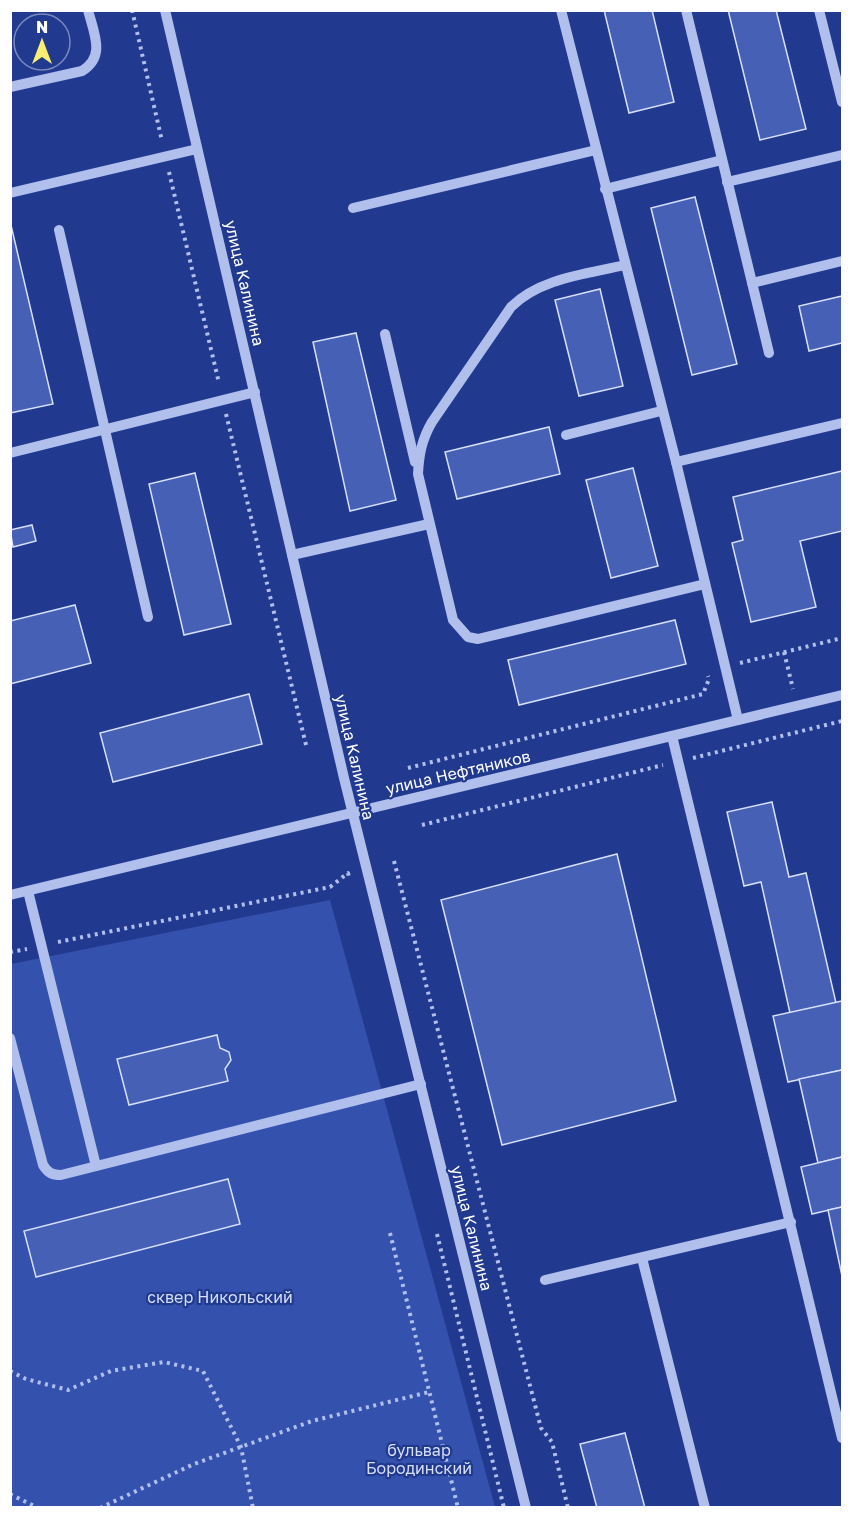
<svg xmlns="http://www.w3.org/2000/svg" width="853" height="1518" font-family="'Golos Text',sans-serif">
  <rect width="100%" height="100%" fill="#213a90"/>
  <polygon fill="#3452ad" points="330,900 495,1507 11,1508 11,964"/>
  <g fill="#4660b5" stroke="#d6dff9" stroke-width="1.5">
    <polygon points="604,10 652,10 674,102 629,113"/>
    <polygon points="728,10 776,10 806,129 760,140"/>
    <polygon points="695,197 737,364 692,375 651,208"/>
    <polygon points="10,221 53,404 10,413"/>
    <polygon points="600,289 623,386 579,396 555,300"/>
    <polygon points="842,296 842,343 809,351 799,306"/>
    <polygon points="356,333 396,500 350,511 313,342"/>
    <polygon points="549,427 560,474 457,499 445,452"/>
    <polygon points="633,468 658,566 611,578 586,480"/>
    <polygon points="842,471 842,531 800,541 816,607 751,622 732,543 743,540 733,497"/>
    <polygon points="195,473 231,624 184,635 149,484"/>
    <polygon points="32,525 36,541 13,547 10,530"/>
    <polygon points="75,605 91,663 10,684 10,621"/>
    <polygon points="675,620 686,664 519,705 508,660"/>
    <polygon points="249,694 262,744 113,782 100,733"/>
    <polygon points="772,802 789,877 806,873 836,1003 790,1013 761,882 744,886 727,812"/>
    <polygon points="617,854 676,1101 502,1145 441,900"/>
    <polygon points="842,1001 842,1070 788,1082 773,1016"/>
    <polygon points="217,1035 220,1048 229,1052 231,1060 225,1069 228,1081 129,1105 117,1059"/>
    <polygon points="842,1070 842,1157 818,1163 799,1079"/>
    <polygon points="842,1157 842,1207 812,1214 801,1167"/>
    <polygon points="228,1179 240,1224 36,1277 24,1231"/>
    <polygon points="842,1207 842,1276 828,1210"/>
    <polygon points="625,1433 645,1508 597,1508 580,1444"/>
  </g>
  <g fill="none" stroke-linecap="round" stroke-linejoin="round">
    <g stroke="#b1bfed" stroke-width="4" stroke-dasharray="3 4.5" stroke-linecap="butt">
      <polyline points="132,10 162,141"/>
      <polyline points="169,172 219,383"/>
      <polyline points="226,414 307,749"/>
      <polyline points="784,652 793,689"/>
      <polyline points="740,663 842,638"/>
      <polyline points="693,758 842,721"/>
      <polyline points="408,768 703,694 709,679 708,676"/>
      <polyline points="422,825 663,765"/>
      <polyline points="394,861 541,1428 552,1442 568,1508"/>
      <polyline points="58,942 330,887 348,873 349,877"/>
      <polyline points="10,952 27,949"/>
      <polyline points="390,1233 458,1508"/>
      <polyline points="437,1234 504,1508"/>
      <polyline points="10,1371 26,1379 68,1390 111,1371 164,1362 203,1371 241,1447 253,1508"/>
      <polyline points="10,1494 38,1508"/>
      <polyline points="100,1508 194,1464 312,1421 429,1392"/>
    </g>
    <g stroke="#b1bfed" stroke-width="10">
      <polyline points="165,10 344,778 526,1508"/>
      <polyline points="561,10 676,462 738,720"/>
      <polyline points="686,10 769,353"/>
      <polyline points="819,10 842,102"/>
      <path d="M 10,87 L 82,71 C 106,56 94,34 88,10"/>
      <polyline points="727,182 842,155"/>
      <polyline points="605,189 722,160"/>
      <polyline points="10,193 197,149"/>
      <polyline points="353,208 596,150"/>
      <polyline points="59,230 148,617"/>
      <path d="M 625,265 C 587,274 540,278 511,307 L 432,422 C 422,439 419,454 418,474 L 453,620 L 468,637 L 478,639 L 705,584"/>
      <polyline points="752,283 842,261"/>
      <polyline points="385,334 415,462"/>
      <polyline points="566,435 661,411"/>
      <polyline points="10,453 255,392"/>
      <polyline points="676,462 842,423"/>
      <polyline points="292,555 429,524"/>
      <polyline points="672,736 842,1438"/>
      <polyline points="28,891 96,1166"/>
      <polyline points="10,895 842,695"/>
      <path d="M 10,1038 L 43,1165 C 48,1173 52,1175 61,1175 L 421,1084"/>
      <polyline points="642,1258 705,1508"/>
      <polyline points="545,1280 791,1222"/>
    </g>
  </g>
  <g text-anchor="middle" stroke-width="4.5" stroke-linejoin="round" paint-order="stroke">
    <g font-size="16" fill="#fff" stroke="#213a90">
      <text transform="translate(245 283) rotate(77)" y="6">улица Калинина</text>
      <text transform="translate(355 757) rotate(77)" y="6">улица Калинина</text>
      <text transform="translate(458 772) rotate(-13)" y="6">улица Нефтяников</text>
      <text transform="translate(472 1228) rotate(76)" y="6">улица Калинина</text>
    </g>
    <g font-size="16" fill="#d6dff9" stroke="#213a90">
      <text x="220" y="1303">сквер Никольский</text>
      <text x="419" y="1456">бульвар<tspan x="419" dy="18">Бородинский</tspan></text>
    </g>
  </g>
  <rect width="853" height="1518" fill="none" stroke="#ffffff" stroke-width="24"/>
  <g transform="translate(42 42)"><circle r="28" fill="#213a90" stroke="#7a89bc" stroke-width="1.5"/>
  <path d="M0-4.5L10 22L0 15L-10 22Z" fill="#f9ee72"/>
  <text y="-9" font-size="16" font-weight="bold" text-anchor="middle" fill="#ffffff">N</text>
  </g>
</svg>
